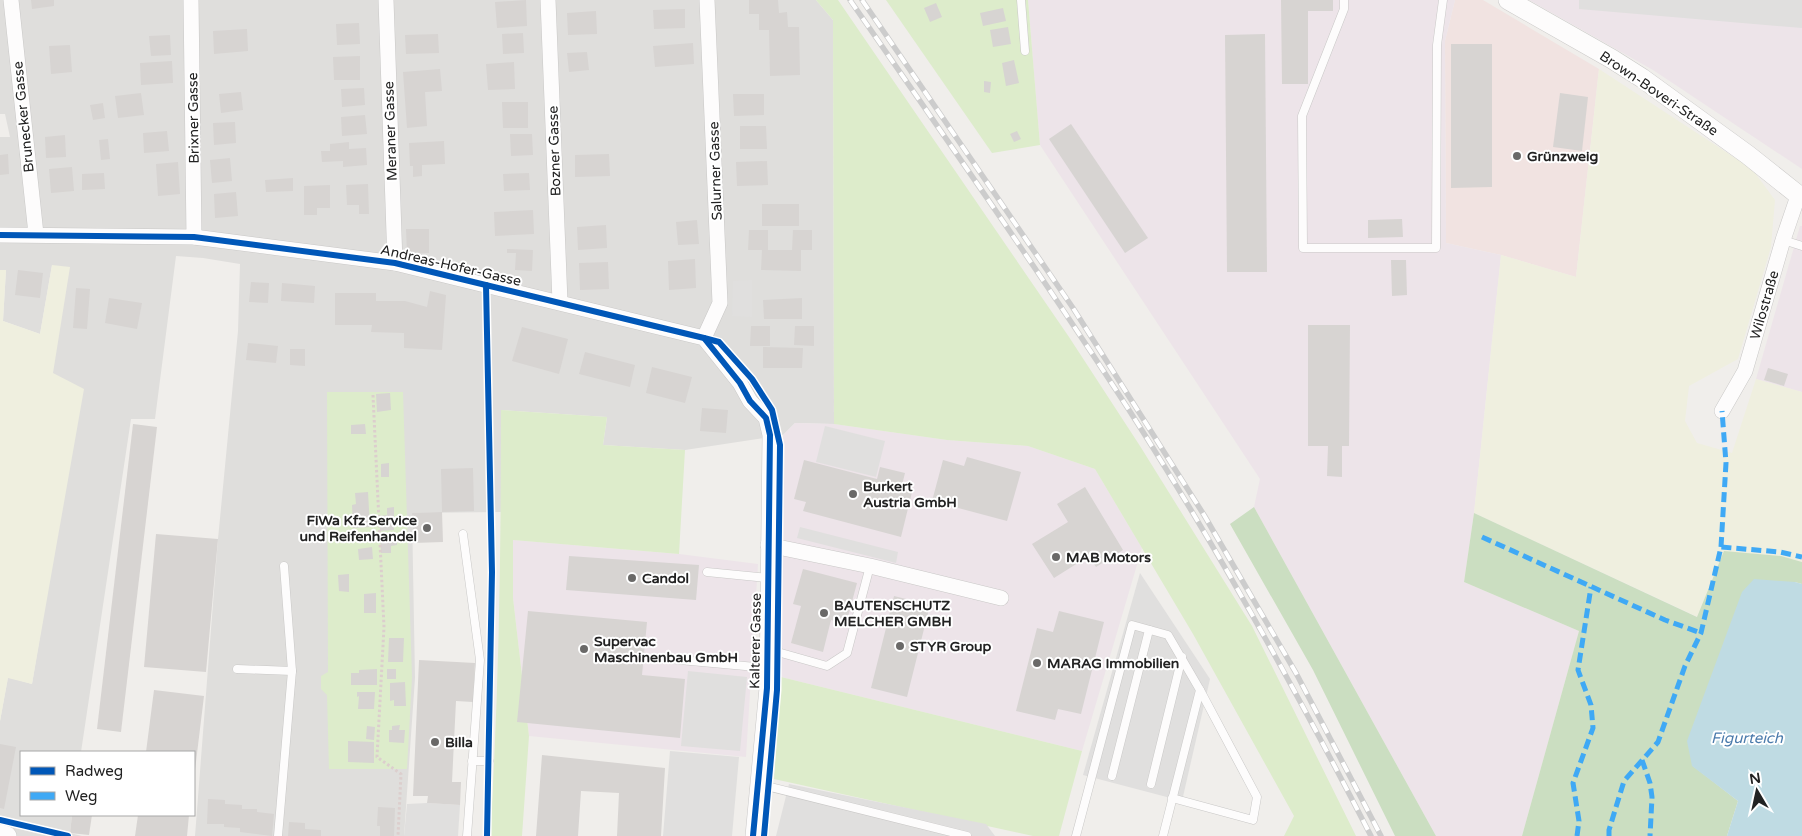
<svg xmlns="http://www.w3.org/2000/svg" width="1802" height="836" font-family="'Varela Round',sans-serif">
  <rect width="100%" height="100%" fill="#f0eeeb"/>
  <polygon fill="#dfdedc" points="0,0 816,0 833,20 834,424 795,423 783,435 685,450 603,445 607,417 501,410 501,512 412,513 415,678 404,836 195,836 218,539 238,331 240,264 203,258 176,256 155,419 131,419 81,752 21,752 21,815 72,815 70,833 82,836 0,836 0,721 8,677 32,684 47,594 53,373 52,265 40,334 3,321 6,270 0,270 0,137 10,137 5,114 0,114"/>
  <polygon fill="#f1e3e1" points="1455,0 1483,0 1599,69 1576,277 1501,255 1446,243 1445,41"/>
  <g fill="#ede4e9">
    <polygon points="1028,0 1455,0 1445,41 1446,243 1501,255 1474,513 1464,582 1579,631 1522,836 1436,836 1254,507 1260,479 1040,145"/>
    <polygon points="1529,0 1802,0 1802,169 1653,70"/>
    <polygon points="1800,226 1802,226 1802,392 1756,379"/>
    <polygon points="795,423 834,424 947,440 1028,446 1095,469 1142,548 1082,751 781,677 783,435"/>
    <polygon points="513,540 679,554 758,564 746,757 529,736 513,598"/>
  </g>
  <g fill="#efefdf">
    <polygon points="1599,69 1752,169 1775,200 1771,247 1738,359 1689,386 1685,421 1697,443 1732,453 1756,379 1802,392 1802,562 1781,556 1698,617 1474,513 1501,255 1576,277"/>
    <polygon points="52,265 70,267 53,373 84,389 32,684 8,678 0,721 0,270 6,270 3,321 40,334"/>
  </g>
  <g fill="#ddeccb">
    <polygon points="816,0 838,0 1069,337 1140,446 1252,626 1356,836 1284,836 1294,816 1193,634 1095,469 1028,446 947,440 834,424 833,20"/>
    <polygon points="886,0 1028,0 1040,145 992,153"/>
    <polygon points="327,392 403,392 412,677 407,769 329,769 327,695 321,689 321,676 328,672"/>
    <path d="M 501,410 L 607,417 L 603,445 L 685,450 L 679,554 L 513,540 L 513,598 L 529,736 L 522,836 L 490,836 C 499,694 501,552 501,410 Z"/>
    <polygon points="781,677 1082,751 1059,836 1033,836 774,779"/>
  </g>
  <g fill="#cbdec1">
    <polygon points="1254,507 1436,836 1395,836 1313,670 1230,524"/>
    <polygon points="1474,513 1697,617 1724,551 1781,556 1802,562 1802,584 1795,582 1693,766 1738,801 1727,836 1522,836 1579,631 1464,582"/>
  </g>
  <g fill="#e0dfde">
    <polygon points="1579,0 1802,0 1802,28 1579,9"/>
    <polygon points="752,280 752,317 732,316 733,281"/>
    <polygon points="825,426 885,441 876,477 816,462"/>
    <polygon points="800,527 898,552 896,563 797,538"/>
    <polygon points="1140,573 1210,679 1182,801 1083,775"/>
    <polygon points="688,671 747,677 740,751 681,746"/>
    <polygon points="670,751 739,757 732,836 663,836"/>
    <polygon points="789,784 986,824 995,836 776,836"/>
    <polygon points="427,803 460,805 458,836 404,836 407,804"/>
  </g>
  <polygon fill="#bfdbe3" points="1754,579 1795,582 1802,584 1802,836 1727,836 1738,801 1692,766 1687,741 1742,592"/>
  <g fill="#d7d4d2">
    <polygon points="31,0 54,0 54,6 32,9"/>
    <polygon points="526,0 527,26 497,28 495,2"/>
    <polygon points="749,0 778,0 779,13 787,12 788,27 799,27 800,75 770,76 769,30 759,30 759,14 749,14"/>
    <polygon points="1281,0 1333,0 1333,11 1308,11 1308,84 1282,84"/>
    <polygon points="936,3 942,17 930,22 924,8"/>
    <polygon points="1003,8 1006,21 983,26 980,13"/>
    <polygon points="685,9 685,28 654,29 653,10"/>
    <polygon points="596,11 597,34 568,35 567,13"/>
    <polygon points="359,23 360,44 337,45 336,24"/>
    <polygon points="1008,27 1011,44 993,47 990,30"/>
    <polygon points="247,29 248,51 214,54 213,31"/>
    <polygon points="523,33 524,53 503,54 502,34"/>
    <polygon points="438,34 439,53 406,54 405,35"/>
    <polygon points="1265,34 1267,272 1227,272 1225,35"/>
    <polygon points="170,35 171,55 151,56 149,36"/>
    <polygon points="693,43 694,64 655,67 653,46"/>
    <polygon points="1451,44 1492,44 1492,187 1451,188"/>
    <polygon points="70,45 72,72 51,74 49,46"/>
    <polygon points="587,52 589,70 569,72 567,53"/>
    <polygon points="360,56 360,80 334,80 333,57"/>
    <polygon points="1014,60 1019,83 1006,86 1002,63"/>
    <polygon points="172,61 173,83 141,85 140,63"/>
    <polygon points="514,62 515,89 488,90 486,64"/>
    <polygon points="440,69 442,91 425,92 427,126 407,128 403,72"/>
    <polygon points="984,81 991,82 990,93 984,92"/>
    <polygon points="364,88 365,105 342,107 341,89"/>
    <polygon points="241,92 243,110 221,113 219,94"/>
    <polygon points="141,93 144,115 118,118 115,96"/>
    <polygon points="1560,93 1588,97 1582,151 1553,147"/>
    <polygon points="733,94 764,94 764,115 734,116"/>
    <polygon points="502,102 528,102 528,128 503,128"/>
    <polygon points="103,103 105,118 93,120 90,105"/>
    <polygon points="365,115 367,134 342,136 341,117"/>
    <polygon points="235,122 236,143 214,145 213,123"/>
    <polygon points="1071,124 1148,238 1125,253 1049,139"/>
    <polygon points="740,126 766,126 767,149 740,149"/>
    <polygon points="167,131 169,151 144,153 143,133"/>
    <polygon points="1017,131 1021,139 1014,142 1010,134"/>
    <polygon points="510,134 532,134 533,155 511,156"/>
    <polygon points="65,135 66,157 46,158 45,137"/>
    <polygon points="108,139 110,159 101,160 99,140"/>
    <polygon points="444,141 445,164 422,165 422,176 413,177 413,166 410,166 409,143"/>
    <polygon points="349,142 349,149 366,148 367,165 343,167 343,161 322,162 321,151 330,151 330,144"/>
    <polygon points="8,154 9,174 0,175 0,155"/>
    <polygon points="609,154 610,176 575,177 575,155"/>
    <polygon points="230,158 232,181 212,183 210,160"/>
    <polygon points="767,161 768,185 737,186 736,162"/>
    <polygon points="178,162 180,194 158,196 156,164"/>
    <polygon points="72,167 74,191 51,193 49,169"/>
    <polygon points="104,173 105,189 82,190 82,174"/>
    <polygon points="529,173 530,190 504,191 503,174"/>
    <polygon points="293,178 293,191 266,192 265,180"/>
    <polygon points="368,184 369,214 359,214 359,205 347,205 346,185"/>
    <polygon points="330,185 330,208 317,208 317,215 304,215 304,186"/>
    <polygon points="236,192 238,216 215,218 214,194"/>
    <rect x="762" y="204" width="37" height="22"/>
    <polygon points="533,210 534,234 495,236 494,212"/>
    <polygon points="1402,219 1403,237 1368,238 1368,220"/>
    <polygon points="697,220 699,244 678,245 676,222"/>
    <polygon points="606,225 607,248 578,250 577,227"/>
    <polygon points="406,229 429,229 429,253 407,254"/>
    <polygon points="749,230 768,230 768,250 792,250 793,230 812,230 812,250 801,250 801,271 761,270 762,250 748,250"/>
    <polygon points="507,249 533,250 532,271 515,270 516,253 507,253"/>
    <polygon points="695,259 696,288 669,290 668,261"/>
    <polygon points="1391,260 1406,260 1407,295 1392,296"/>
    <polygon points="608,262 609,289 580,290 579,263"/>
    <polygon points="18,270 43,273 40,298 15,295"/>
    <polygon points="251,282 269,283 268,303 249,302"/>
    <polygon points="282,283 315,286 314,303 281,301"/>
    <polygon points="76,288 90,289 87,329 73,328"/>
    <polygon points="430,291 446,295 442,350 404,348 404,333 371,332 372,325 335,325 335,293 376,293 376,301 405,301 427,307"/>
    <polygon points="109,298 142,303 137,329 105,323"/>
    <polygon points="802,298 802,319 764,319 763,300"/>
    <polygon points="1308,325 1350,325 1349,446 1342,446 1342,477 1327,476 1328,446 1308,446"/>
    <polygon points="751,326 770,326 770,346 750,346"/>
    <polygon points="795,326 814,326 814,346 794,345"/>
    <polygon points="522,327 568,339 559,374 512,361"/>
    <polygon points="248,343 278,346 276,363 246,360"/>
    <polygon points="763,347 803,348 802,368 763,368"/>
    <polygon points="290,349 305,349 305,366 290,365"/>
    <polygon points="585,352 635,365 630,387 579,374"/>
    <polygon points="652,367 692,377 685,403 646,393"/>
    <polygon points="1768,368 1788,374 1784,386 1764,380"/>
    <polygon points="390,393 391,410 377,412 376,394"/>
    <polygon points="702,408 728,410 726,433 700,431"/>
    <polygon points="133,424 157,427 121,732 97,729"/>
    <polygon points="365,424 366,434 351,434 351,425"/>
    <polygon points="967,457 1021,472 1007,521 932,501 943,460 964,466"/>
    <polygon points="804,460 877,479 880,467 905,473 902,485 913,488 901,537 803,511 806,502 794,499"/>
    <polygon points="389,463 389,477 381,477 381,464"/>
    <polygon points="473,468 474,511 442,512 441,469"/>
    <polygon points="1085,487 1123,550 1096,567 1089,556 1054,578 1032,544 1068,522 1057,504"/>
    <polygon points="368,492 370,527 353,528 352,505 356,504 355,493"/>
    <polygon points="394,507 394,530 380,531 380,516 387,515 387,508"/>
    <polygon points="442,512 443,542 413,543 412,513"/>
    <polygon points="397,533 397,545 391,546 391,553 381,553 380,534"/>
    <polygon points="156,534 218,539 206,672 144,667"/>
    <polygon points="372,547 373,559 359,560 358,549"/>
    <polygon points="569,556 699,565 696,600 566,590"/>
    <polygon points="803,569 857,583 846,624 831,620 823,652 791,643 801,606 793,604"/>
    <polygon points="349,574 349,592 339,591 338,575"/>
    <polygon points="376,593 376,613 364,613 364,594"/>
    <polygon points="894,596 930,605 907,697 871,688"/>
    <polygon points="528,611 647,622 642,675 685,679 680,738 517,722"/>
    <polygon points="1059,611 1104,622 1081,714 1058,709 1055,720 1016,711 1037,628 1053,632"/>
    <polygon points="389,638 404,638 403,662 388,662"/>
    <polygon points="419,660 475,663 473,702 456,701 452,782 461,782 460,805 427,803 428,796 413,796"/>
    <polygon points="377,669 377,685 351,685 351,673 359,673 359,670"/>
    <rect x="387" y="669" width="9" height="10"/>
    <polygon points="405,682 406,706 394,706 394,700 390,701 390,683"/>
    <polygon points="154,690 204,696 195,770 194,752 146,752"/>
    <polygon points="357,692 375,692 374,709 358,709 359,696 357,697"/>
    <polygon points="400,725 399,730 405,730 404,743 389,742 389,730 392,730 392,726"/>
    <polygon points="367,726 375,727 374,740 366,739"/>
    <polygon points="348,741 374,742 374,763 348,762"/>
    <polygon points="0,744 16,747 4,809 0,808"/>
    <polygon points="542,755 665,768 661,836 617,836 619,793 581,791 578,836 536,836"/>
    <polygon points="208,799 225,800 225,804 242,805 242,809 257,809 257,812 274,814 272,836 240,832 240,828 224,827 224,824 207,824"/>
    <polygon points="378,807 395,808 394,836 380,836 380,826 377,826"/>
    <polygon points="72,815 92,815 89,835 70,833"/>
    <polygon points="138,815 189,815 187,836 135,836"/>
    <polygon points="289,822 305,823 305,829 321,830 321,836 288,836"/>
  </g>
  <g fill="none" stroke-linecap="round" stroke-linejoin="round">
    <defs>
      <g id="service">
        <polyline points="1021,0 1025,51"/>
        <polyline points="1344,0 1344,9 1302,116 1303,248 1436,248 1437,45 1443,0"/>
        <polyline points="1783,240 1802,246"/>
        <polyline points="463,534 480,660 467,836"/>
        <polyline points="707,572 768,578"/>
        <polyline points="767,649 827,666 847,653 870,566"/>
        <polyline points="658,658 767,668"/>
        <polyline points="237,669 292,671"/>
        <polyline points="472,761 489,761"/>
        <polyline points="1112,776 1149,630"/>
        <polyline points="758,784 967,836"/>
        <polyline points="1151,784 1182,657"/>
        <polyline points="1172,798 1253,820 1257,797 1200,690"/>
        <polyline points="278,836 292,671 284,566"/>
        <polyline points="1076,836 1132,625 1168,635 1200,690 1163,836"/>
      </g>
      <g id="minor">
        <polyline points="11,0 36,234"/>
        <polyline points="191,0 194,237"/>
        <polyline points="386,0 395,263"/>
        <polyline points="548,0 560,302"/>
        <polyline points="0,235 194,237 395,263 704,338 740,383 750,401 766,418 770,435 767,688 753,836"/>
        <polyline points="704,338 720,303 707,0"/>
        <polyline points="1722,411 1745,371 1783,240 1798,196"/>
        <polyline points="768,545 870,566 1001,598"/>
      </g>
      <g id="tertiary">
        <polyline points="1508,0 1612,59 1642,78 1748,155 1802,198"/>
        <polyline points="0,834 7,836"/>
      </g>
    </defs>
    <use href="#service" stroke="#c9c8c7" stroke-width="9"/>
    <use href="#minor" stroke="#c9c8c7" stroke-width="16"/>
    <use href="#tertiary" stroke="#c9c8c7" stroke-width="20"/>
    <polyline stroke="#dccecd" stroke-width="3" stroke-dasharray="2.5 2.5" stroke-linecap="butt" points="373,395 384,627 377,757 401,774 398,836"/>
    <use href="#service" stroke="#fdfcfc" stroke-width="8"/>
    <use href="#minor" stroke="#fdfcfc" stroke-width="15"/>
    <use href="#tertiary" stroke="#fdfcfc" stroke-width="19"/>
    <defs>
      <g id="rail">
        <path d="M 850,0 C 944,136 1039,271 1129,410 C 1217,547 1296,690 1371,836"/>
        <polyline points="862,0 1073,308 1204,515 1296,673 1381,836"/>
      </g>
    </defs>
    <use href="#rail" stroke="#ccc" stroke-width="5.5"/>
    <use href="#rail" stroke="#fff" stroke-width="4" stroke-dasharray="11" stroke-linecap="butt"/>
    <g stroke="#3fa9f5" stroke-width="5" stroke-dasharray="10 5" stroke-linecap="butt">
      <polyline points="1482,537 1665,620 1701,633"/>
      <polyline points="1721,547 1726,463 1722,411"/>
      <polyline points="1642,760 1650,783 1652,797 1650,836"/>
      <polyline points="1577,836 1579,821 1573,783 1593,728 1591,705 1578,670 1591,587"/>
      <polyline points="1609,836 1609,830 1624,781 1658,742 1685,666 1701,633 1721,547 1780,552 1802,557"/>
    </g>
    <defs>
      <g id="cycleway">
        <polyline points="0,235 194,237 395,263 704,338 740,383 750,401 766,418 770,435 767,688 753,836"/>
        <polyline points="486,285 492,572 487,836"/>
        <polyline points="704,338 719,342 752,379 772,410 780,445 777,690 764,836"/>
        <polyline points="0,820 68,836"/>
      </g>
    </defs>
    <use href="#cycleway" stroke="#fff" stroke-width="9"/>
    <use href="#cycleway" stroke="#0057b8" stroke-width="6"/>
  </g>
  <g fill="#6a6968" stroke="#fff" stroke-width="2">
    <circle cx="1517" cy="156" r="5"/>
    <circle cx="853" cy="494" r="5"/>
    <circle cx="427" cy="528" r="5"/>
    <circle cx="1056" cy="557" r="5"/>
    <circle cx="632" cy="578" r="5"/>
    <circle cx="824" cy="613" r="5"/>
    <circle cx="900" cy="646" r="5"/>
    <circle cx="584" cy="649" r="5"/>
    <circle cx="1037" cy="663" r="5"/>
    <circle cx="435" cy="742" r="5"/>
  </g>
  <g text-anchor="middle" stroke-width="4" stroke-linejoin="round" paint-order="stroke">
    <g font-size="14" fill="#222" stroke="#fff">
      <text transform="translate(1659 93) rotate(34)" y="5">Brown-Boveri-Straße</text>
      <text transform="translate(23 117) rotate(-96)" y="5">Brunecker Gasse</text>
      <text transform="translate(193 118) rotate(-91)" y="5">Brixner Gasse</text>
      <text transform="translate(390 131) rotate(-92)" y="5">Meraner Gasse</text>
      <text transform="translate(554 151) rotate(-92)" y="5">Bozner Gasse</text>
      <text transform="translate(715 171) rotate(-92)" y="5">Salurner Gasse</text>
      <text transform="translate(451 265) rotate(13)" y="5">Andreas-Hofer-Gasse</text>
      <text transform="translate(1764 305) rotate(-74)" y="5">Wilostraße</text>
      <text transform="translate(755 641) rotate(-89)" y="5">Kalterer Gasse</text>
    </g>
    <g font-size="14" font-weight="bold" fill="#222" stroke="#fff" text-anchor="start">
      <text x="1527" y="161">Grünzweig</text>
      <text x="863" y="491">Burkert<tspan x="863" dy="16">Austria GmbH</tspan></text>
      <text x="417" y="525" text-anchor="end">FiWa Kfz Service<tspan x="417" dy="16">und Reifenhandel</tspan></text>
      <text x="1066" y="562">MAB Motors</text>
      <text x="642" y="583">Candol</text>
      <text x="834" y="610">BAUTENSCHUTZ<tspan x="834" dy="16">MELCHER GMBH</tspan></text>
      <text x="594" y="646">Supervac<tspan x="594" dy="16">Maschinenbau GmbH</tspan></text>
      <text x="910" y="651">STYR Group</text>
      <text x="1047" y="668">MARAG Immobilien</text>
      <text x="445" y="747">Billa</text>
    </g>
    <g font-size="15" font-style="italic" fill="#4a7aab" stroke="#fff">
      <text x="1747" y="743">Figurteich</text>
    </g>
  </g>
  <rect x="20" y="751" width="175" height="65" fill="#ffffff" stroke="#a7a7a7"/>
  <rect x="30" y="767" width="25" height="8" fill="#0057b8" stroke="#a7a7a7"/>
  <text x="65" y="776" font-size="15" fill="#222222">Radweg</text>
  <rect x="30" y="792" width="25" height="8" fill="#3fa9f5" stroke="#a7a7a7"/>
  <text x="65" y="801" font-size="15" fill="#222222">Weg</text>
  <g transform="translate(1757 791) rotate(351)" stroke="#ffffff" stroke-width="4" paint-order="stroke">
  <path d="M0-4L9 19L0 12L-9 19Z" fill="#222222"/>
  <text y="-8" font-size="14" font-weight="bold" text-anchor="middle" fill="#222222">N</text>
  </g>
</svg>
